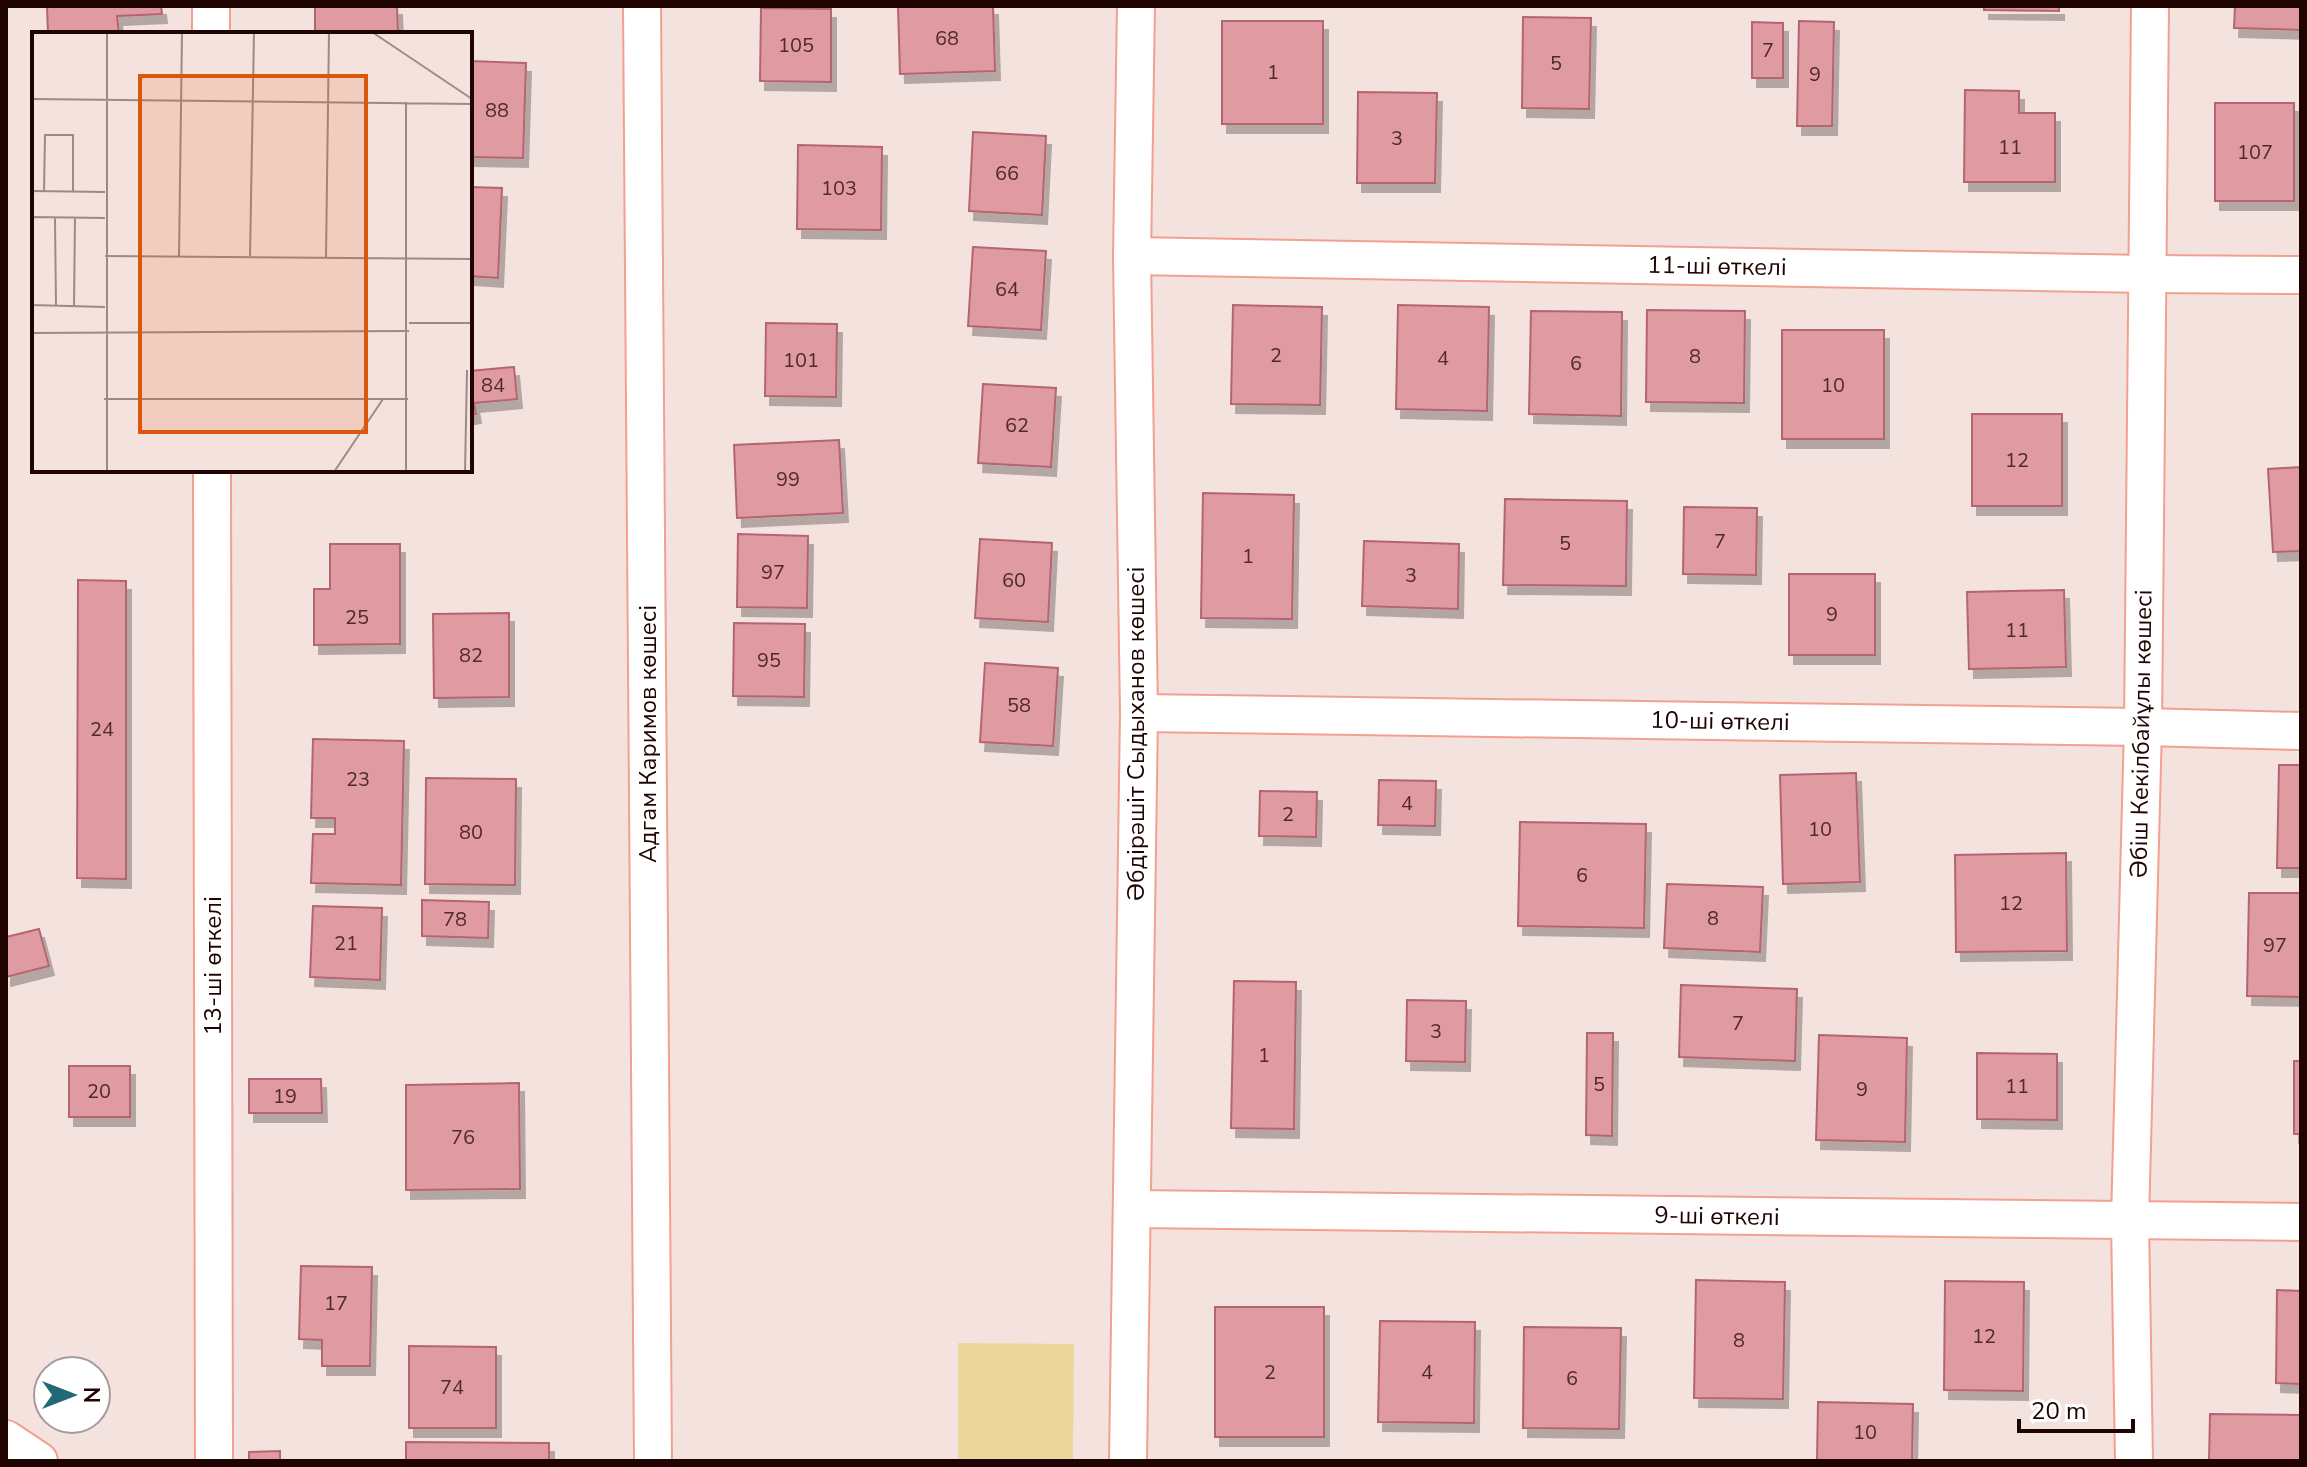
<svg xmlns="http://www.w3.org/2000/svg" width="2307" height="1467" font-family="'Nunito Sans',sans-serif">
  <defs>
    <filter id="shadow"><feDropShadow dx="5" dy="9" stdDeviation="0" flood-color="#0004"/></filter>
  </defs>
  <rect width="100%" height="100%" fill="#f4e2de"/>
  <polygon fill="#ebd79b" points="958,1343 1074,1344 1073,1459 958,1459"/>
  <g fill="#e09ba2" stroke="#b36570" stroke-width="2" filter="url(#shadow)">
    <polygon points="47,6 161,6 162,14 117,16 119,34 48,34"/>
    <polygon points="315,6 397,6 398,34 315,34"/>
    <polygon points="898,6 993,6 995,71 900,74"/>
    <polygon points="1984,6 2059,6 2059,11 1984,10"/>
    <polygon points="2235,6 2301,6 2301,30 2234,28"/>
    <polygon points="761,8 831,9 831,82 760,81"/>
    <polygon points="1523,17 1591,18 1589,109 1522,108"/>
    <rect x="1222" y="21" width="101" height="103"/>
    <polygon points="1799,21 1834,22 1832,126 1797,126"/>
    <polygon points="1752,22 1783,23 1783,78 1752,78"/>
    <polygon points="470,61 526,63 523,158 470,157"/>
    <polygon points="1965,90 2019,91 2019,113 2055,113 2055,182 1964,182"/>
    <polygon points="1358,92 1437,93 1435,183 1357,183"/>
    <rect x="2215" y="103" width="79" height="98"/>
    <polygon points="973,132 1046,136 1042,215 969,211"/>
    <polygon points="798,145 882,147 881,230 797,229"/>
    <polygon points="470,187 502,188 498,278 470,276"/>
    <polygon points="973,247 1046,251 1041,330 968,326"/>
    <polygon points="1233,305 1322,307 1320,405 1231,404"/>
    <polygon points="1398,305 1489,307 1487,411 1396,409"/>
    <polygon points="1647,310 1745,311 1744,403 1646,402"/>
    <polygon points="1531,311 1622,312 1621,416 1529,414"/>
    <polygon points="766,323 837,324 836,397 765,396"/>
    <rect x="1782" y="330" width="102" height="109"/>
    <polygon points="514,367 517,399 474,403 476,414 470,415 470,371"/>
    <polygon points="983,384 1056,388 1051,467 978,463"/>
    <rect x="1972" y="414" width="90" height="92"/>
    <polygon points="839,440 843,513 737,518 734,445"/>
    <polygon points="2301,467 2301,551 2273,552 2268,469"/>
    <polygon points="1203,493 1294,495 1292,619 1201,618"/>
    <polygon points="1505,499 1627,501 1626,586 1503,585"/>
    <polygon points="1684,507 1757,508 1756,575 1683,574"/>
    <polygon points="738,534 808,536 807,608 737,607"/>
    <polygon points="980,539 1052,543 1048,622 975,618"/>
    <polygon points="1364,541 1459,544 1458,609 1362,606"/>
    <polygon points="330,544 400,544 400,644 314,645 314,589 330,589"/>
    <rect x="1789" y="574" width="86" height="81"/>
    <polygon points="78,580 126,581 126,879 77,878"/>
    <polygon points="2064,590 2066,667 1969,669 1967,592"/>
    <polygon points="509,613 509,697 434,698 433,614"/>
    <polygon points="734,623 805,624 804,697 733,696"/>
    <polygon points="985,663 1058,668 1053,746 980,742"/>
    <polygon points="313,739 404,741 401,885 311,883 313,834 335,834 335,818 311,818"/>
    <polygon points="2279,765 2301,765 2301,868 2277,868"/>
    <polygon points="1856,773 1860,882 1783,884 1780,775"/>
    <polygon points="426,778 516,779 515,885 425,884"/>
    <polygon points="1379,780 1436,781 1435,826 1378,825"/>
    <polygon points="1260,791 1317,792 1316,837 1259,836"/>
    <polygon points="1520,822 1646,824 1644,928 1518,926"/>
    <polygon points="2066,853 2067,951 1956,952 1955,855"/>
    <polygon points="1667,884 1763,887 1760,952 1664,948"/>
    <polygon points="2249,893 2301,893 2301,997 2247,996"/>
    <polygon points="422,900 489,902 488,938 422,936"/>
    <polygon points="313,906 382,908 380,980 310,977"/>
    <polygon points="39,929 49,966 6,977 6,937"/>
    <polygon points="1234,981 1296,982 1294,1129 1231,1128"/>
    <polygon points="1681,985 1797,989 1795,1061 1679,1057"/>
    <polygon points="1407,1000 1466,1001 1465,1062 1406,1061"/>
    <polygon points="1587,1033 1613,1033 1612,1136 1586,1135"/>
    <polygon points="1819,1035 1907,1038 1905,1142 1816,1140"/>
    <polygon points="1977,1053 2057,1054 2057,1120 1977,1119"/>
    <rect x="2294" y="1061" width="7" height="73"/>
    <rect x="69" y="1066" width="61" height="51"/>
    <polygon points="249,1079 321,1079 322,1113 249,1113"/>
    <polygon points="519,1083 520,1189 406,1190 406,1085"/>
    <polygon points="301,1266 372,1267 370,1366 322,1366 322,1340 299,1339"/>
    <polygon points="1696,1280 1785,1282 1783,1399 1694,1398"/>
    <polygon points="1945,1281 2024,1282 2023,1391 1944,1390"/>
    <polygon points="2277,1290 2301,1291 2301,1384 2276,1383"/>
    <rect x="1215" y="1307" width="109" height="130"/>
    <polygon points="1380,1321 1475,1322 1474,1423 1378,1422"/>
    <polygon points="1524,1327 1621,1328 1619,1429 1523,1428"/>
    <polygon points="409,1346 496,1347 496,1428 409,1428"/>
    <polygon points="1818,1402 1913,1404 1912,1461 1817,1461"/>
    <polygon points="2210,1414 2301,1415 2300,1461 2209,1461"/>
    <polygon points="406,1442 549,1443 549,1461 406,1461"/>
    <polygon points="280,1451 280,1461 249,1461 249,1452"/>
  </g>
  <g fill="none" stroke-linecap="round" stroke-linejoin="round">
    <defs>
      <g id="minor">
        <polyline points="211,6 211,34"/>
        <polyline points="642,6 653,1461"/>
        <polyline points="1132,256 2147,274 2301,275"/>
        <polyline points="212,470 214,1461"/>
        <polyline points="1139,713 2143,727 2301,731"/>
        <polyline points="1132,1209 2301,1222"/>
        <polyline points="6,1439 39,1461"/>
        <polyline points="1128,1461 1139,713 1132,256 1136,6"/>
        <polyline points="2134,1461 2130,1221 2143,727 2150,6"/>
      </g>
    </defs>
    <use href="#minor" stroke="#f2a08f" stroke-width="40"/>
    <use href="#minor" stroke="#fff" stroke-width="36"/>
  </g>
  <g text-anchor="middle" stroke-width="6" stroke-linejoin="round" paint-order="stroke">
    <g font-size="20" fill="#502a2a">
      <text x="947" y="45">68</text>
      <text x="796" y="52">105</text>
      <text x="1768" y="57">7</text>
      <text x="1556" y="70">5</text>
      <text x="1273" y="79">1</text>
      <text x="1815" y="81">9</text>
      <text x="497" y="117">88</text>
      <text x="1397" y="145">3</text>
      <text x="2010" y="154">11</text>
      <text x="2255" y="159">107</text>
      <text x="1007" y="180">66</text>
      <text x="839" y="195">103</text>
      <text x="1007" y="296">64</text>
      <text x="1276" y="362">2</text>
      <text x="1695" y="363">8</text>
      <text x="1443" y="365">4</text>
      <text x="801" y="367">101</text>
      <text x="1576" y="370">6</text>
      <text x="493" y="392">84</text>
      <text x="1833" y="392">10</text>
      <text x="1017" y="432">62</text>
      <text x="2017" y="467">12</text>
      <text x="788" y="486">99</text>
      <text x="1720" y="548">7</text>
      <text x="1565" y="550">5</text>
      <text x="1248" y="563">1</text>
      <text x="773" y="579">97</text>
      <text x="1411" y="582">3</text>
      <text x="1014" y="587">60</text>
      <text x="1832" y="621">9</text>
      <text x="357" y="624">25</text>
      <text x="2017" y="637">11</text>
      <text x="471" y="662">82</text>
      <text x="769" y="667">95</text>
      <text x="1019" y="712">58</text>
      <text x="102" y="736">24</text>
      <text x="358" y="786">23</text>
      <text x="1407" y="810">4</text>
      <text x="1288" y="821">2</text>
      <text x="1820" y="836">10</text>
      <text x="471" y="839">80</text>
      <text x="1582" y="882">6</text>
      <text x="2011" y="910">12</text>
      <text x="1713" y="925">8</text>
      <text x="455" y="926">78</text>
      <text x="346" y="950">21</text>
      <text x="2275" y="952">97</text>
      <text x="1738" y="1030">7</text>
      <text x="1436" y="1038">3</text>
      <text x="1264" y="1062">1</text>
      <text x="1599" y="1091">5</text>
      <text x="2017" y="1093">11</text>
      <text x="1862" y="1096">9</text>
      <text x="99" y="1098">20</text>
      <text x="285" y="1103">19</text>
      <text x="463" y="1144">76</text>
      <text x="336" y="1310">17</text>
      <text x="1984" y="1343">12</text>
      <text x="1739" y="1347">8</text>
      <text x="1270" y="1379">2</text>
      <text x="1427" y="1379">4</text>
      <text x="1572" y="1385">6</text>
      <text x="452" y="1394">74</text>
      <text x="1865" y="1439">10</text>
    </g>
    <g font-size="24" fill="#200402" stroke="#fff">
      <text transform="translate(1717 266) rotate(1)" y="8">11-ші өткелі</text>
      <text transform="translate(1720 721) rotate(1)" y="8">10-ші өткелі</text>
      <text transform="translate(648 734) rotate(-90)" y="8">Адгам Каримов көшесі</text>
      <text transform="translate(1136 734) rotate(-90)" y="8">Әбдірәшіт Сыдыханов көшесі</text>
      <text transform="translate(2141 734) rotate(-89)" y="8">Әбіш Кекілбайұлы көшесі</text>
      <text transform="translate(213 966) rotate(-90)" y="8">13-ші өткелі</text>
      <text transform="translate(1717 1216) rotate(1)" y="8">9-ші өткелі</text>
    </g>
  </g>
  <g transform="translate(32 32)">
    <rect width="440" height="440" fill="#f4e2de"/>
    <path fill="none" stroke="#9f8986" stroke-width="2" d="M 75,0 L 75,440M 340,0 L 440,67M 0,67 L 440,72M 374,70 L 374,440M 0,159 L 73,160M 12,159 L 13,103 L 41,103 L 41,160M 0,185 L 1,273M 0,185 L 73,186M 23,186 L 24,274M 73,224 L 440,227M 218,224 L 222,0M 147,225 L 150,0M 294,225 L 297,0M 0,273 L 73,275M 42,274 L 43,186M 377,291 L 440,291M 0,301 L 377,299M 72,367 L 376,367M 302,440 L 351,367M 433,440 L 435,338"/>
    <path fill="#de550c" fill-opacity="0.15" stroke="#de550c" stroke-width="4" d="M 108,44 L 334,44 L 334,400 L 108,400 Z"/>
    <rect width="440" height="440" fill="none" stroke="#200402" stroke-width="4"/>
  </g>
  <rect width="2307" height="1467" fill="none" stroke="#200402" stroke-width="16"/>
  <g transform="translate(72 1395) rotate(90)"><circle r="38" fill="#ffffff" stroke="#a69b9a" stroke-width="2"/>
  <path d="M0-6L14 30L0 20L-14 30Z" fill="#216976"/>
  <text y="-12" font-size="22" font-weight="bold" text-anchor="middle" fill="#200402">N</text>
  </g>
  <path d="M2019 1419v12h114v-12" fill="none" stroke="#200402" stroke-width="4"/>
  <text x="2031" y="1419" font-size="24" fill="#200402" stroke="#ffffff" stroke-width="6" paint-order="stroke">20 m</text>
</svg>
